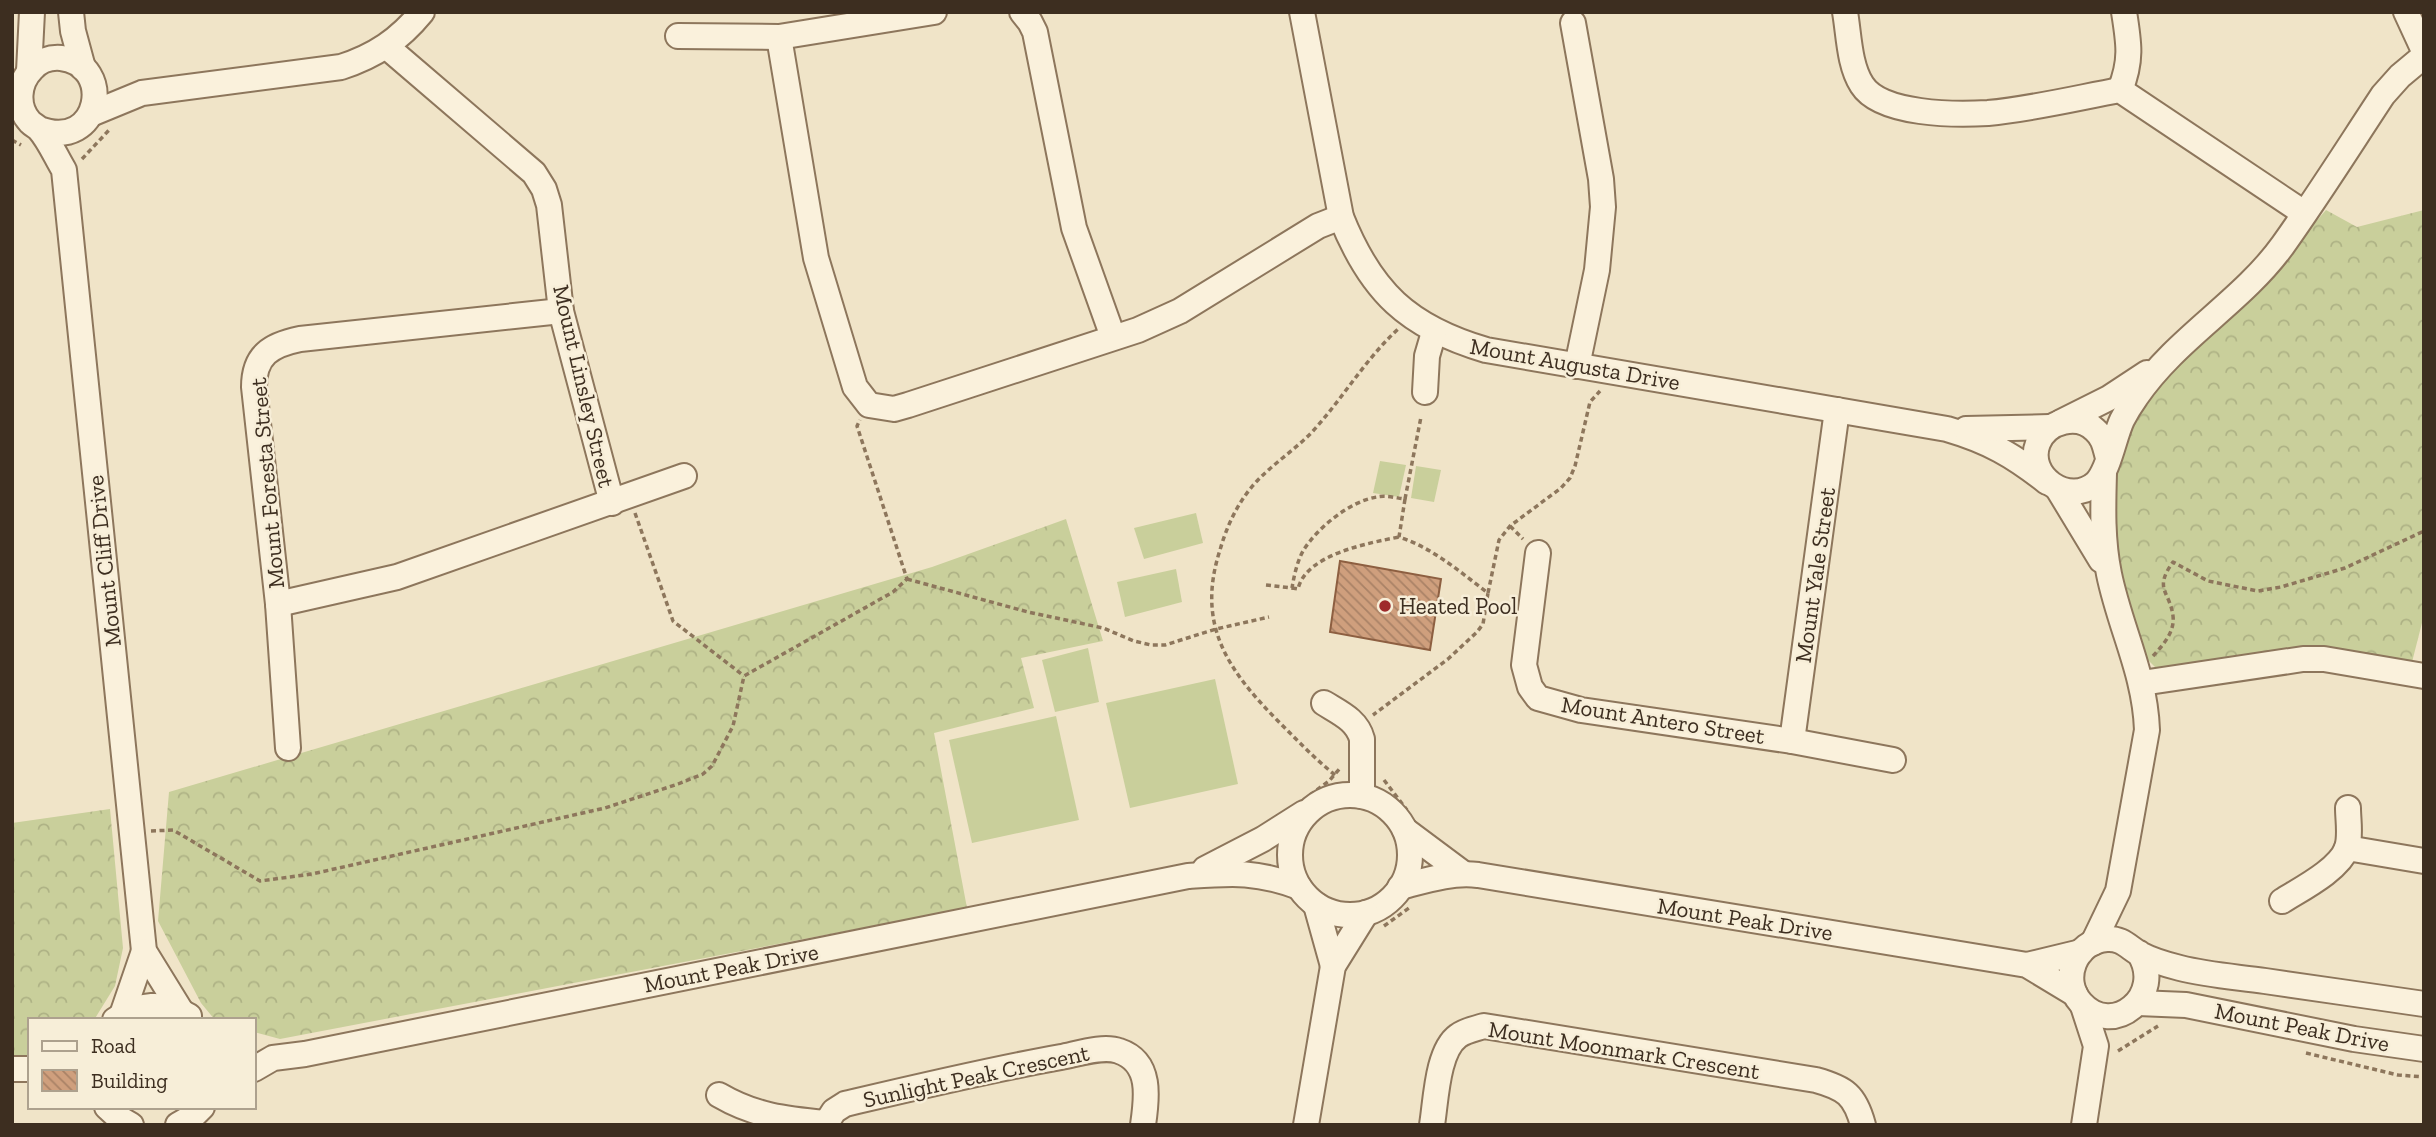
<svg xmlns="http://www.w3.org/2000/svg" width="2436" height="1137" font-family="'Zilla Slab',serif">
  <defs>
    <pattern id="forest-crowns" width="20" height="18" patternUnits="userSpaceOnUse" patternTransform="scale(1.75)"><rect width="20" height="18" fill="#c9cf9b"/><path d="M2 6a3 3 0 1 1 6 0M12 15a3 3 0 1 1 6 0" fill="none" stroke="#aeb285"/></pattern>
    <pattern id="building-back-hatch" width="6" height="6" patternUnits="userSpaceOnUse" patternTransform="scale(1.75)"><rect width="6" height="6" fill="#cf9f7d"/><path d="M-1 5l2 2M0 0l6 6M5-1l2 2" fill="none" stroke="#a98266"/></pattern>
  </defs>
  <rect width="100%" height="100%" fill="#f0e4c8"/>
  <g fill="url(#forest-crowns)">
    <polygon points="2326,210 2357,227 2424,210 2424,615 2411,666 2321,650 2284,649 2159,671 2141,653 2110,545 2112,463 2160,376 2259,287"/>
    <polygon points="1066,519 1103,641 1021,658 1034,708 934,733 967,908 280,1039 254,1032 254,1020 215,1020 201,1003 158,921 169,792 932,567"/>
    <polygon points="110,809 123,948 115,986 94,1020 30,1020 30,1056 12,1056 12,823"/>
  </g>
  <g fill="#c9cf9b">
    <polygon points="1380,461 1406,465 1399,497 1373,493"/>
    <polygon points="1416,466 1441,470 1434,502 1411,498"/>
    <polygon points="1196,513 1203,543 1144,559 1134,528"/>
    <polygon points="1176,569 1182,602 1125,617 1117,582"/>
    <polygon points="1088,648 1099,702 1055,712 1042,660"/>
    <polygon points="1215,679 1238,784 1130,808 1106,703"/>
    <polygon points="1056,716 1079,820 972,843 949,740"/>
  </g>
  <polygon fill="url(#building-back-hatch)" stroke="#8d5f41" stroke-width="2" points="1340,561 1441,579 1430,650 1330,632"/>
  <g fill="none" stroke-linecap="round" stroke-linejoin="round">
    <defs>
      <g id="minor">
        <polyline points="71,12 73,31 83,68"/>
        <polyline points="1022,12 1030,22 1035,32 1074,228 1113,337"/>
        <path d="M 1302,12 L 1341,217 C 1371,292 1408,327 1486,350 L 1947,429 C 1988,441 2013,455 2047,482"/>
        <path d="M 1845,12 C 1849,35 1849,65 1862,85 C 1881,115 1956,115 1988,113 C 2032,109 2077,98 2120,90 L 2304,213"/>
        <polyline points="2406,12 2424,51"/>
        <polyline points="1573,23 1601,179 1603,207 1597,270 1577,366"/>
        <polyline points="678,36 779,37 934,12"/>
        <polyline points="779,37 816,258 855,387 869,405 894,409 908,405 1138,330 1180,311 1318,226 1341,217"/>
        <polyline points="387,47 534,173 544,189 549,205 561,311 612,503"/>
        <polyline points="29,71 32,12"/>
        <path d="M 2120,90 C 2132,61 2129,43 2124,12"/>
        <path d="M 91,114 L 142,93 L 341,67 C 375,56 399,40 422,12"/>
        <path d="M 39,129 C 101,152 115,64 61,58 C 50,57 39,61 32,69 C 18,83 16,107 30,122 C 33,125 36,126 39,129 C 49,140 56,157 64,170 L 144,951 L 181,1011"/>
        <polyline points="1425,392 1427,356 1434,332"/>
        <polyline points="2061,422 2109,398 2147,373"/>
        <polyline points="1966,429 2050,427"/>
        <path d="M 2108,458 C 2105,447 2104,438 2095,430 C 2078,413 2047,421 2038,443 C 2025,476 2069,507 2096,483 C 2109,470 2114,437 2122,420 C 2126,412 2131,404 2136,397 C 2176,338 2242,302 2283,245 C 2318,196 2350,145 2383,95 L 2400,76 L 2424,56"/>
        <polyline points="2058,489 2101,560"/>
        <polyline points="1538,553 1524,665 1530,687 1538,698 1581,710 1792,741 1893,760"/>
        <polyline points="278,604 397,577 684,476"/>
        <polyline points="2142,683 2303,659 2324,659 2424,676"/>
        <path d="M 1324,703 C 1340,713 1357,720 1362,739 L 1362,796"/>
        <polyline points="1792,741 1837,410"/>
        <path d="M 288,748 L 278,604 L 254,387 C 254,355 271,345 300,339 L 561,311"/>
        <circle cx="1350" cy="855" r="60"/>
        <polyline points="1405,830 1464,874"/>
        <polyline points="2347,848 2424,861"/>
        <polyline points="1205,869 1263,839 1304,813"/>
        <path d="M 1400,887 C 1427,880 1451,872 1478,875 L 2027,965 L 2075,994"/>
        <path d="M 2282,901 C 2301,889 2339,870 2347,848 C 2351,836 2348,820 2348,808"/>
        <polyline points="1316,905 1333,966"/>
        <path d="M 2093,943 L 2118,891 L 2147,730 C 2145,673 2120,628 2109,574 C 2102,540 2103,507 2104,473"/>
        <path d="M 2139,953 C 2166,995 2113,1039 2081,1003 C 2060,980 2075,941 2107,939 C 2122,938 2128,947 2140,954 C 2151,960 2168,965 2180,968 C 2207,975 2237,977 2265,981 C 2318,989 2371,996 2424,1004"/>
        <polyline points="2027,965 2081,952"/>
        <polyline points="2138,1003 2186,1005 2354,1039 2424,1049"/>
        <polyline points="2083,1006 2096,1046 2084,1125"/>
        <polyline points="122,1015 144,951"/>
        <path d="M 115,1020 C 138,1003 164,1001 189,1016"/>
        <polyline points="12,1069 30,1069"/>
        <path d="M 254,1069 L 273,1058 L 305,1054 L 1188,876 C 1233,873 1256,871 1299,887"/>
        <path d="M 719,1095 C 755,1116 785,1119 826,1123"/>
        <polyline points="107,1107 119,1118 131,1125"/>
        <polyline points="178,1125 192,1117 202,1107"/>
        <path d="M 825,1125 L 834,1111 L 845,1104 C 917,1087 988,1070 1061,1057 C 1077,1054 1103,1045 1119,1051 C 1152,1062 1147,1098 1143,1125"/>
        <polyline points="1306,1125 1333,966 1366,913"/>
        <path d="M 1432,1125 C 1436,1101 1437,1051 1458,1036 C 1466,1030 1475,1029 1484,1026 L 1816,1080 C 1845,1088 1855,1095 1863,1125"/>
      </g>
    </defs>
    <use href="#minor" stroke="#8d765c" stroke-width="28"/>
    <g stroke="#8d765c" stroke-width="3.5" stroke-dasharray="5 3.5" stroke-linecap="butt">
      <polyline points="12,140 21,145"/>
      <polyline points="82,159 110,129"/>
      <polyline points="1405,499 1421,417"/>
      <polyline points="635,513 673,621 744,676"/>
      <polyline points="1510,526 1523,539"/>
      <polyline points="907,579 1028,612 1103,628 1134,641 1151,645 1165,645 1216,629 1269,617"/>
      <path d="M 1266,585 L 1292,588 C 1294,576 1297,562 1303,551 C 1317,528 1350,501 1377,497 C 1386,495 1396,498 1405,499 L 1399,537 C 1433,548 1460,572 1488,593 L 1483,624 L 1477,632 L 1448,659 L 1373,715"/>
      <path d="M 1292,588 L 1298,589 C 1306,554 1369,543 1399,537"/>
      <polyline points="1488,593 1499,540 1510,526 1561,488 1570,478 1575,466 1590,402 1600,391"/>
      <path d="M 2153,656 C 2163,645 2175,632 2173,616 C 2170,591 2153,590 2173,562 L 2208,581 L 2258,591 L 2281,587 L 2345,568 L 2424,531"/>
      <path d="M 1335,775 C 1314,758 1296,739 1277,720 C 1227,669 1196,624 1220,550 C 1227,525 1239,500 1257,481 C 1274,463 1296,449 1313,431 C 1343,398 1364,361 1398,329"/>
      <polyline points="1384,780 1407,810"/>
      <polyline points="1310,795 1329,781 1341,767"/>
      <polyline points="151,831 173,830 260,881 312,874 605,808 678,784 703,774 712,766 733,726 744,676 893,592 907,579 857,426 860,420"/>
      <polyline points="1384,926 1409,908"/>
      <polyline points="2118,1051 2158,1026"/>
      <polyline points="2306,1053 2398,1075 2424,1077"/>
    </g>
    <use href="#minor" stroke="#faf1dc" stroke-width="24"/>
  </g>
  <circle fill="#9e2a2b" stroke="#f7eed8" stroke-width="2.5" cx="1385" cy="606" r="7"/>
  <g text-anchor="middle" stroke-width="5" stroke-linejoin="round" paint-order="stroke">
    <g font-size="23" fill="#3d2e20" stroke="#f7eed8">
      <text transform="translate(1575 364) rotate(10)" y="8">Mount Augusta Drive</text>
      <text transform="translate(584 386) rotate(77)" y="8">Mount Linsley Street</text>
      <text transform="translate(267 483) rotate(-95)" y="8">Mount Foresta Street</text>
      <text transform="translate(104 561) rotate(-96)" y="8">Mount Cliff Drive</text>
      <text transform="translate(1815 575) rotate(-82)" y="8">Mount Yale Street</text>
      <text transform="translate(1663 720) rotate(9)" y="8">Mount Antero Street</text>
      <text transform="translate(1745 919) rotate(9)" y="8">Mount Peak Drive</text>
      <text transform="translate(731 968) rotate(-11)" y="8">Mount Peak Drive</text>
      <text transform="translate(2302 1027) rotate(11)" y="8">Mount Peak Drive</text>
      <text transform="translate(1624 1050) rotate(9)" y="8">Mount Moonmark Crescent</text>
      <text transform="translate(976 1076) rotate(-12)" y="8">Sunlight Peak Crescent</text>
    </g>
    <g font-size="23" fill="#3d2e20" stroke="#f7eed8" text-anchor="start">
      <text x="1399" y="614">Heated Pool</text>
    </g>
  </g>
  <rect width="2436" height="1137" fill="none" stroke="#3d2e20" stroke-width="28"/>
  <rect x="28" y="1018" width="228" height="91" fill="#f7eed8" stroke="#ada18e" stroke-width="2"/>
  <rect x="42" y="1041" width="35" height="10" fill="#faf1dc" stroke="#ada18e" stroke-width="2"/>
  <text x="91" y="1053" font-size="21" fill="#3d2e20">Road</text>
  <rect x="42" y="1070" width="35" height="21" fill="url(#building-back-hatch)" stroke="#ada18e" stroke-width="2"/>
  <text x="91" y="1088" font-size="21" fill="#3d2e20">Building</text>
</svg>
